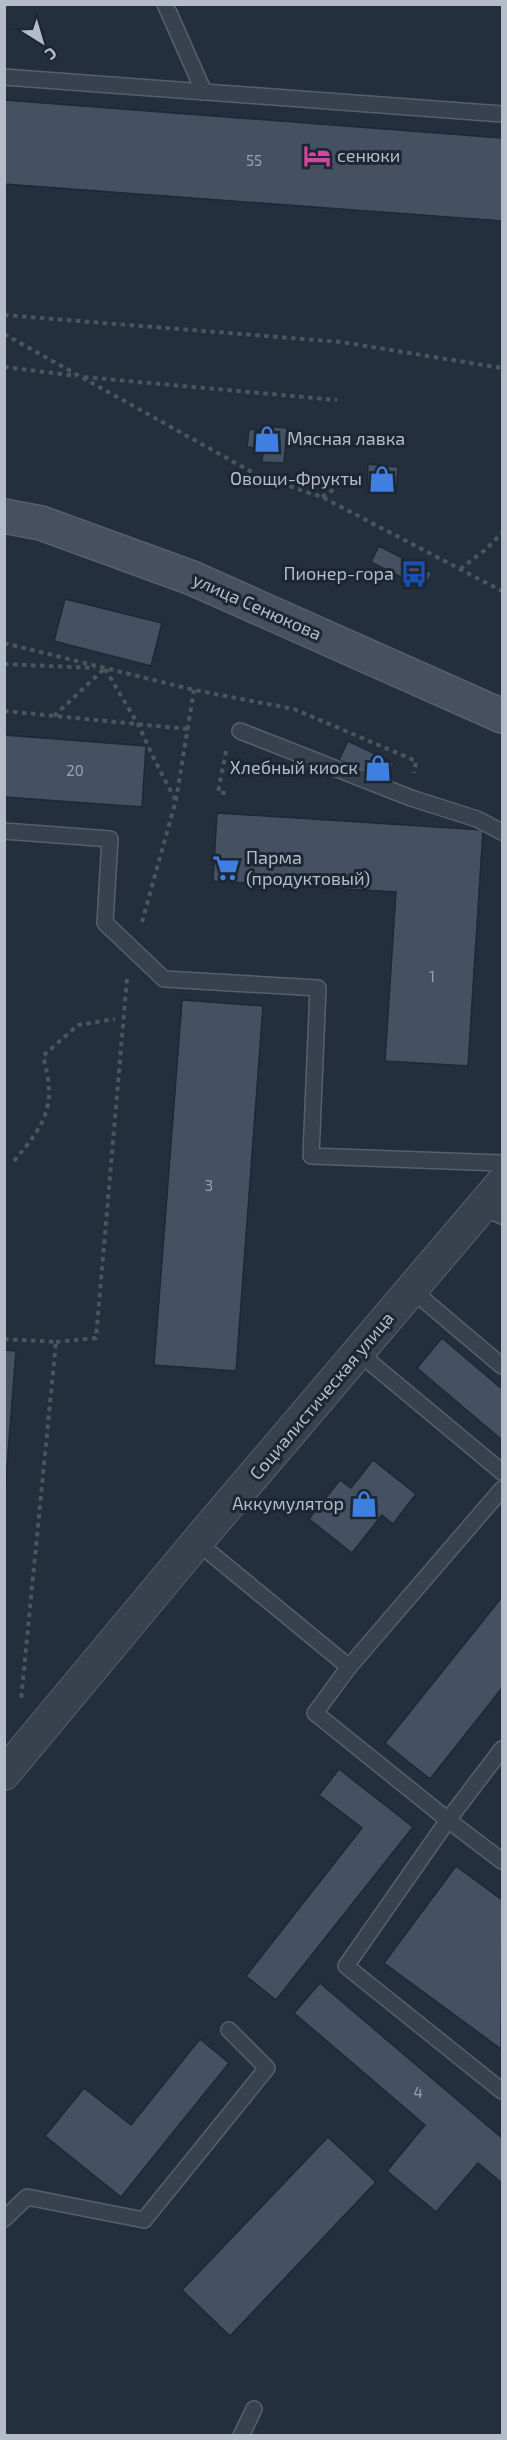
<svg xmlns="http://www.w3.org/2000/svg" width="507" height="2440" font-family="'Exo 2',sans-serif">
  <rect width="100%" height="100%" fill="#242f3e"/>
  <g fill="#455162" stroke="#1f2835" stroke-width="1.5">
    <polygon points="4,100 502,138 502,221 4,184"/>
    <polygon points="265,426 287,428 284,463 262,462 263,449 247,447 249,429 264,431"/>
    <polygon points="368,464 398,467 396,493 367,491"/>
    <polygon points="379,546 432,573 424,589 371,562"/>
    <polygon points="65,599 162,623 151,666 54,641"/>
    <polygon points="4,735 146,746 142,807 4,797"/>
    <polygon points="348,741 394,763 385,782 339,760"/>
    <polygon points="217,813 483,830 468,1066 385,1061 396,892 213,881"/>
    <polygon points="182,1000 263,1006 236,1371 154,1365"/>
    <polygon points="442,1338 502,1389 502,1440 417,1368"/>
    <polygon points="4,1350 16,1351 4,1505"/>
    <polygon points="373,1460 416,1494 393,1524 382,1515 352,1553 309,1519 340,1480 351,1488"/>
    <polygon points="502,1597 502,1688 430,1779 385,1743"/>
    <polygon points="339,1769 413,1827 276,2000 246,1976 362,1828 319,1795"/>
    <polygon points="456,1866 502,1900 501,2049 384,1963"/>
    <polygon points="320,1983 502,2138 502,2183 478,2163 436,2212 387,2171 425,2125 294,2013"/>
    <polygon points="200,2039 229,2063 121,2197 45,2136 84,2088 131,2125"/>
    <polygon points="328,2137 376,2182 230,2336 182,2290"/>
  </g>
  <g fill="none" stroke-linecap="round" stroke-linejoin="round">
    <defs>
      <g id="lane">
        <polyline points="165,4 204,92"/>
        <polyline points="4,77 502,114"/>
        <polyline points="240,731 411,798 477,819 502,832"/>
        <polyline points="4,831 110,839 105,923 164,979 318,988 311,1156 502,1163"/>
        <polyline points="483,1207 502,1216"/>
        <polyline points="412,1290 502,1366"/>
        <polyline points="359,1353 502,1472"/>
        <polyline points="502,1489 349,1667 315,1713 448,1820 502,1861"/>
        <polyline points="197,1542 349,1667"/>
        <polyline points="502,1749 448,1820 346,1966 502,2091"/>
        <polyline points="4,2219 27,2197 144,2220 267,2068 229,2030"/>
        <polyline points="241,2436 254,2409"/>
      </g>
      <polyline id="street" points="4,1774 197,1542 502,1183"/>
      <polyline id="secondary" points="4,516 41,523 192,578 502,716"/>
    </defs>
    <use href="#lane" stroke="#565f6c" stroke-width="18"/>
    <use href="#street" stroke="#565f6c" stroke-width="34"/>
    <use href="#secondary" stroke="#565f6c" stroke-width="36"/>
    <g stroke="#44595c" stroke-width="4" stroke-dasharray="4.5 4.5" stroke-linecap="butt">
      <polyline points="4,315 341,342 502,368"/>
      <polyline points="4,334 259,476 322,497 502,591"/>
      <polyline points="4,367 77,376"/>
      <polyline points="84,377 337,400"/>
      <polyline points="322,497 354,476"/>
      <polyline points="460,569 485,550 502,533"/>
      <polyline points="4,643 194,690 294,709 416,761 414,773"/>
      <polyline points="4,664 95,668"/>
      <polyline points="105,669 138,724 156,763 175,799"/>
      <polyline points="4,711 188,729"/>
      <polyline points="54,716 104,669"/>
      <polyline points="226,751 218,792 230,794"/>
      <polyline points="142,922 176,800 194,690"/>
      <path d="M 14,1161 C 46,1123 57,1106 43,1056 L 78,1025 L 115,1019"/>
      <polyline points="4,1339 56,1342 21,1700"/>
      <polyline points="56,1342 96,1338 127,979"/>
    </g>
    <use href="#lane" stroke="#38414e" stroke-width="15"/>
    <use href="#street" stroke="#38414e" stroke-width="32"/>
    <use href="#secondary" stroke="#465061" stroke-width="33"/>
  </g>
  <defs>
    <symbol id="hotel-bare" viewBox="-9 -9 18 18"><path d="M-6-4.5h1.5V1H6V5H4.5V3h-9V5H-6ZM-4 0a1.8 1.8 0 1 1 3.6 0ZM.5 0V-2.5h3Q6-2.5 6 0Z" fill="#d1479c" stroke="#1d2633" stroke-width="2.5" paint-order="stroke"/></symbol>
    <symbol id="shop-bare" viewBox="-9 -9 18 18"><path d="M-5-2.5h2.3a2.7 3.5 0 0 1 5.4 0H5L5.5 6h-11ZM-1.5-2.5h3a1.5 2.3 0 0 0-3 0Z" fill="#3f7fe0" stroke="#1d2633" stroke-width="2.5" paint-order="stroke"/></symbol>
    <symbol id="bus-bare" viewBox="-9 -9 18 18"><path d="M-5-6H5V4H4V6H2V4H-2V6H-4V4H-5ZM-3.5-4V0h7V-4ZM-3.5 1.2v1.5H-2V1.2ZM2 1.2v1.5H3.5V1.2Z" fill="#1a4fb4" stroke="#1d2633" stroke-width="2.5" paint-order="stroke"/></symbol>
    <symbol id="supermarket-bare" viewBox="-9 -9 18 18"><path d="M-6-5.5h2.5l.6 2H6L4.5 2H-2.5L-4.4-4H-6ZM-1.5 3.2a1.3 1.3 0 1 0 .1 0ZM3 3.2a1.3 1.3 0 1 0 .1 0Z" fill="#3f7fe0" stroke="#1d2633" stroke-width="2.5" paint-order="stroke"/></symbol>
  </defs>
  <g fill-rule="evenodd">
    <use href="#hotel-bare" x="298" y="137" width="38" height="38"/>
    <use href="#shop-bare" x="248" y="420" width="38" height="38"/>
    <use href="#shop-bare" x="363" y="460" width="38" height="38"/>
    <use href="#bus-bare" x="395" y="555" width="38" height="38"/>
    <use href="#shop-bare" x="359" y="749" width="38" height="38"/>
    <use href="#supermarket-bare" x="207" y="849" width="38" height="38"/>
    <use href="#shop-bare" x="345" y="1485" width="38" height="38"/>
  </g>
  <g text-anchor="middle" stroke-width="6" stroke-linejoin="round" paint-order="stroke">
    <g font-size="15" fill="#98a1af">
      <text x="254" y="166">55</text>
      <text x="75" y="776">20</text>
      <text x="432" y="982">1</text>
      <text x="209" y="1191">3</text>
      <text x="418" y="2098">4</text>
    </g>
    <g font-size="18" fill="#b4bcc9" stroke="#1d2633" text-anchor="end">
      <text x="337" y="162" text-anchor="start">сенюки</text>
      <text x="287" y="445" text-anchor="start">Мясная лавка</text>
      <text x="362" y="485">Овощи-Фрукты</text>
      <text x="394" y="580">Пионер-гора</text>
      <text x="358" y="774">Хлебный киоск</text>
      <text x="246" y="864" text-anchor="start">Парма<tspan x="246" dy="21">(продуктовый)</tspan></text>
      <text x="344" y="1510">Аккумулятор</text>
    </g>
    <g font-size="18" fill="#b4bcc9" stroke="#1d2633">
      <text transform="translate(257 607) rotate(24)" y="6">улица Сенюкова</text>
      <text transform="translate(322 1396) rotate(-50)" y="6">Социалистическая улица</text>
    </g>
  </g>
  <rect width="507" height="2440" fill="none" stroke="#b4bcc9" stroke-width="12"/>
  <g transform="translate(42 42) rotate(143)" stroke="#1d2633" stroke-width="4.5" paint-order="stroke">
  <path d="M0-4.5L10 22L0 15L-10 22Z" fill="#b4bcc9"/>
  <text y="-9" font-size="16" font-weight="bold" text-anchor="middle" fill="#b4bcc9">С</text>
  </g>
</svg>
